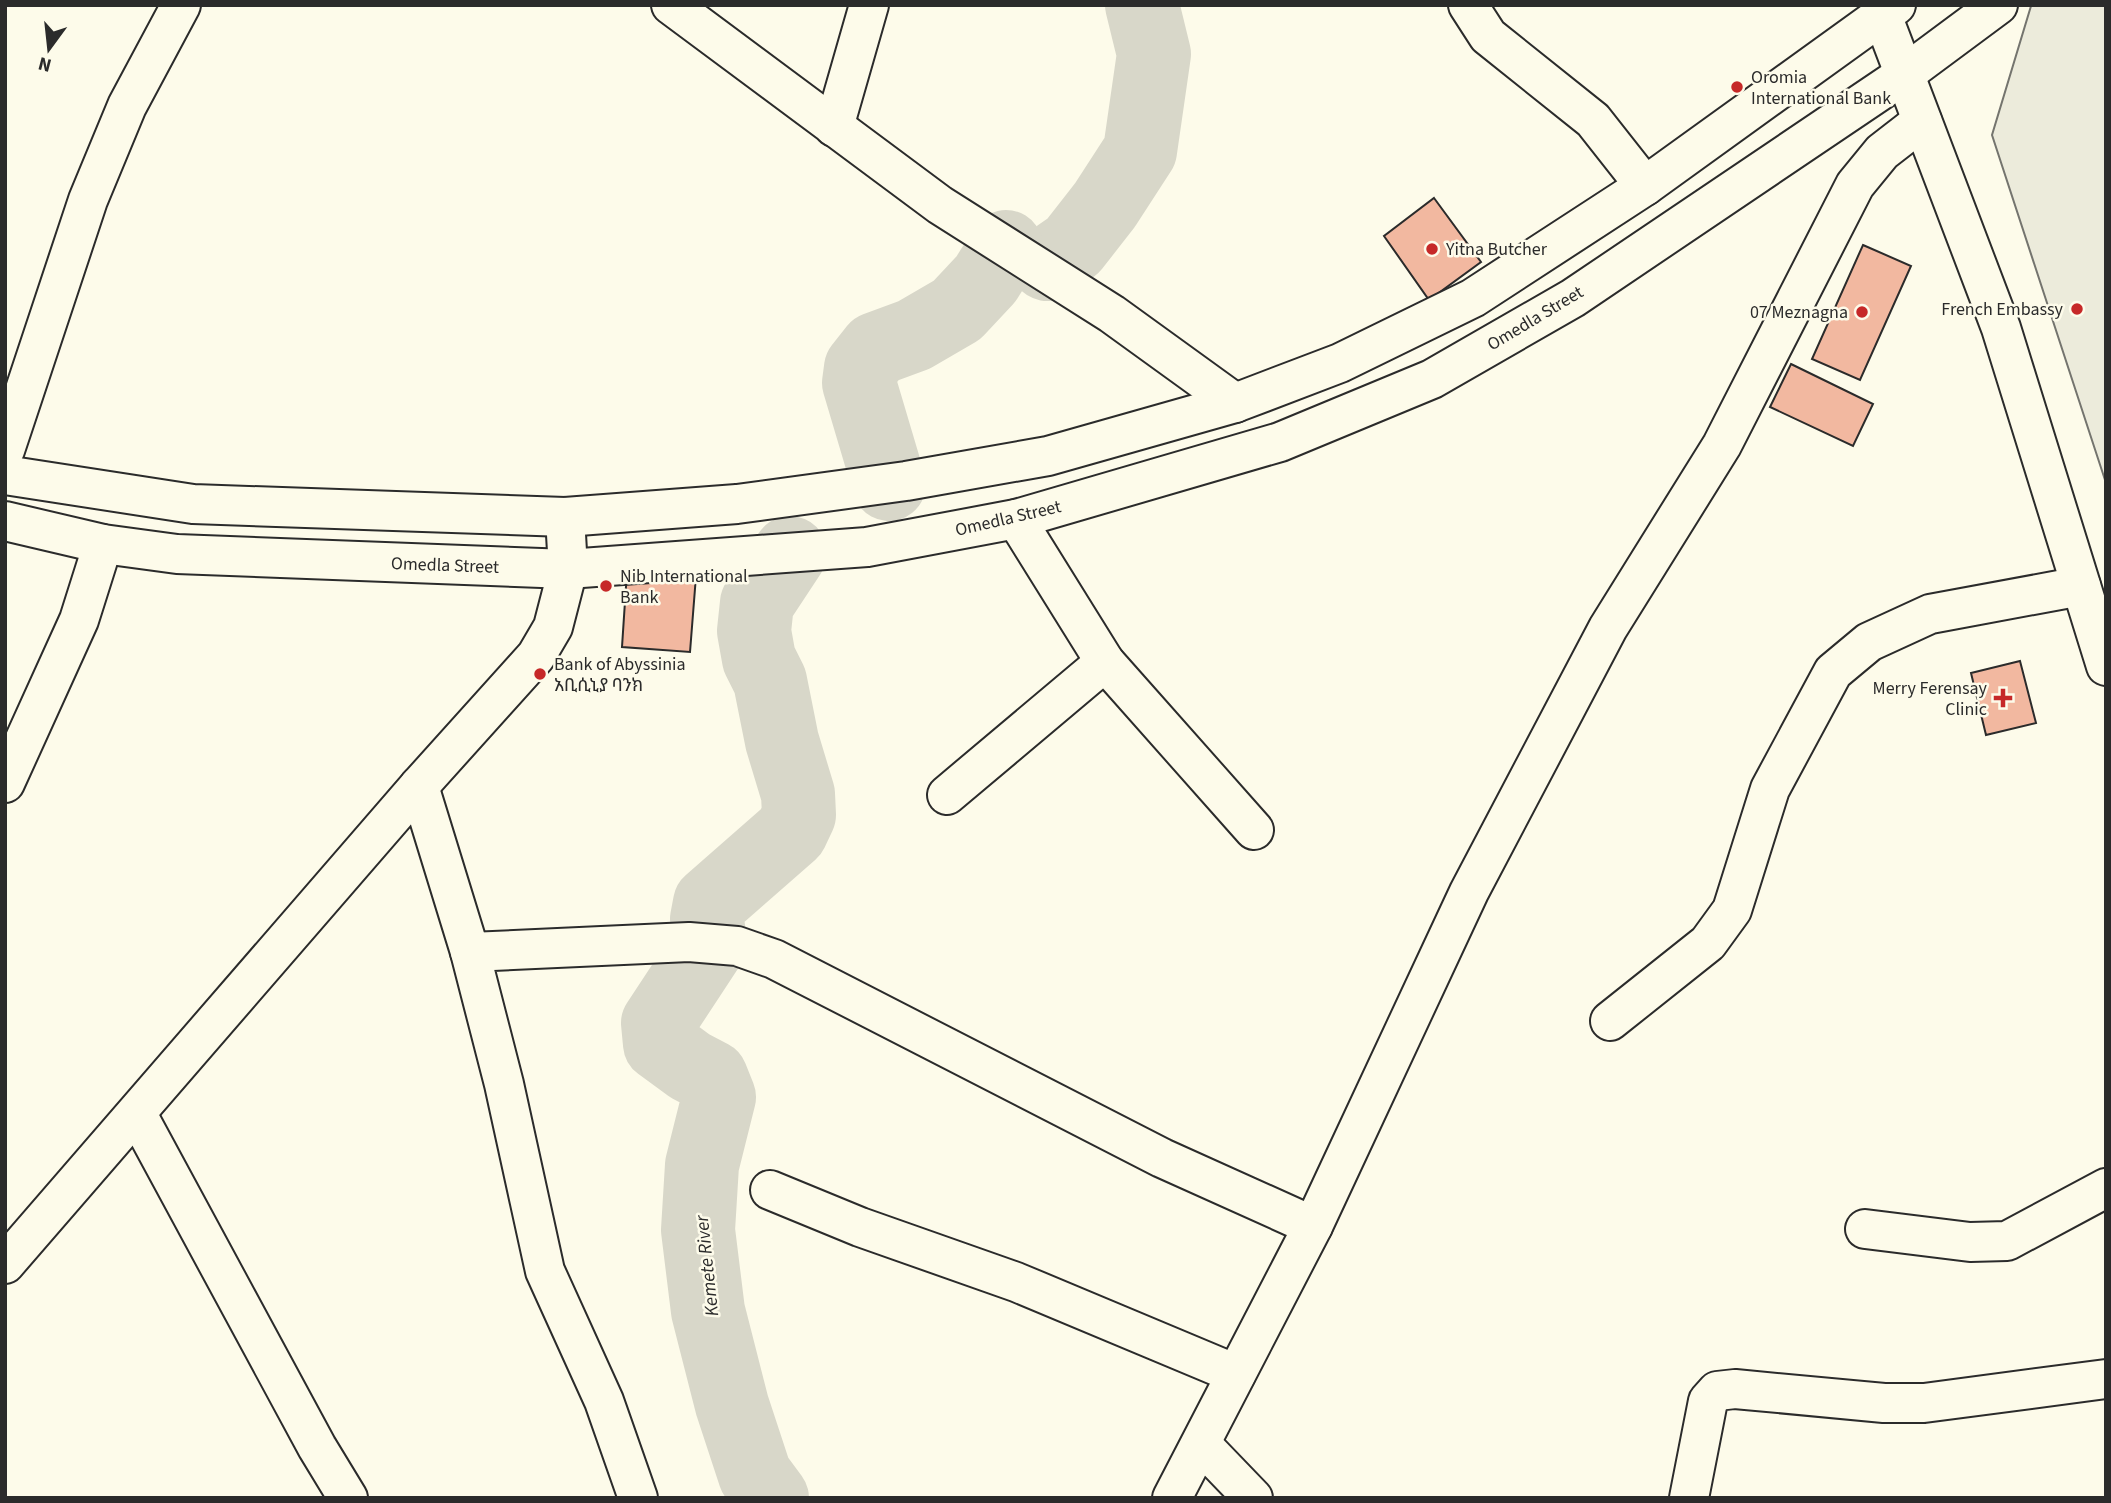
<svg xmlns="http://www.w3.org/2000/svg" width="2111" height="1503" font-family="'Source Sans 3','Noto Sans Ethiopic',sans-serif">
  <rect width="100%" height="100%" fill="#fdfbea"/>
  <polygon fill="#ecebdb" stroke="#74746e" stroke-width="2" points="2106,5 2106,483 1992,135 2031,6"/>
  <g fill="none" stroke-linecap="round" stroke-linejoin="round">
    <g stroke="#d8d7c9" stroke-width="74">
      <polyline points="1047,264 1073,246 1105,205 1140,151 1154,54 1142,5"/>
      <polyline points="889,484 859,383 861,368 876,349 914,335 957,310 986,279 1006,247"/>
      <polyline points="772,1498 755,1475 732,1405 708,1311 698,1230 702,1165 719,1097 711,1077 690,1066 660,1044 658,1023 710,944 707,919 710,903 791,832 799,815 798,794 782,741 770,681 759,659 754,631 757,603 790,553"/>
    </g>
  </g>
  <g fill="#f2b8a0" stroke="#2b2b2b" stroke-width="2">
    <polygon points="1434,198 1481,262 1429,300 1384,236"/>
    <polygon points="1863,245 1911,266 1860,380 1812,359"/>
    <polygon points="1791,364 1873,404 1853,446 1770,407"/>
    <polygon points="627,571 696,576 690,652 622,647"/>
    <polygon points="2020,661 2036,723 1986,735 1971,673"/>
  </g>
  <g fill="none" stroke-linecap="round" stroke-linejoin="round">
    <defs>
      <g id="minor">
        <polyline points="671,5 940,205 1112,314 1235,403"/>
        <polyline points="1468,5 1488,36 1593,120 1645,186"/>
        <polyline points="834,127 869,5"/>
        <polyline points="5,450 88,200 127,106 181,5"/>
        <polyline points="1016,519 1105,662 1254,830"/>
        <polyline points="5,783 79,620 103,544"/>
        <polyline points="419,786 470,952"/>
        <polyline points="947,795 1105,662"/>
        <polyline points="1610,1021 1708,943 1732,910 1770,789 1833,672 1869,642 1930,614 2081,586"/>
        <polyline points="137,1114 317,1447 348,1498"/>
        <polyline points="770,1190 860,1227 1016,1282 1236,1374"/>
        <polyline points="1865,1229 1970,1242 2007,1241 2106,1188"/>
        <polyline points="5,1264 419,786 536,656 553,627 568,569 565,517"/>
        <polyline points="1201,1444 1253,1498"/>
        <polyline points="638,1498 604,1401 545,1271 504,1084 470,952 689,942 737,946 774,959 1162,1158 1313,1226"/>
        <polyline points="1172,1498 1313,1226 1469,892 1608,628 1722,445 1855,185 1882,152 1922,121"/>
        <polyline points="1689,1498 1708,1401 1717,1391 1735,1389 1884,1403 1924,1403 2106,1379"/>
      </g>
      <g id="major">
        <polyline points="1882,15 2001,328 2106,666"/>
        <polyline points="5,475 193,504 565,517 737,504 906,481 1048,456 1235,403 1340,363 1473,298 1645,186 1896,5"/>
        <polyline points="5,521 103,544 177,554 568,569 867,547 1016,519 1280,442 1432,379 1573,298 1905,74 1998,5"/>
      </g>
    </defs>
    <use href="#minor" stroke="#2b2b2b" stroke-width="42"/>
    <use href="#major" stroke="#2b2b2b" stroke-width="42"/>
    <use href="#minor" stroke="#fdfbea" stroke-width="38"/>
    <use href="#major" stroke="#fdfbea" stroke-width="38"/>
  </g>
  <g fill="#c62828" stroke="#fdfbea" stroke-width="2.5">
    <circle cx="1737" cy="87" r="7"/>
    <circle cx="1432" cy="249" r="7"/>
    <circle cx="2077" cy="309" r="7"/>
    <circle cx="1862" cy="312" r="7"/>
    <circle cx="606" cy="586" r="7"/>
    <circle cx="540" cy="674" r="7"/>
    <path d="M1999.5 687.5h7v7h7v7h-7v7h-7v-7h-7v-7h7z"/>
  </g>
  <g text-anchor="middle" stroke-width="5" stroke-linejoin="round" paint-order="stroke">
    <g font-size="18" fill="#2b2b2b" stroke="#fdfbea" text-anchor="start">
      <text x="1751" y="83">Oromia<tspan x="1751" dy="21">International Bank</tspan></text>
      <text x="1446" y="255">Yitna Butcher</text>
      <text x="2063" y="315" text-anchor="end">French Embassy</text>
      <text x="1848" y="318" text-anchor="end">07 Meznagna</text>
      <text x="620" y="582">Nib International<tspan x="620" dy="21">Bank</tspan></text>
      <text x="554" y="670">Bank of Abyssinia<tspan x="554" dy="21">አቢሲኒያ ባንክ</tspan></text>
      <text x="1987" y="694" text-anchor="end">Merry Ferensay<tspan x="1987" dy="21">Clinic</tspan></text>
    </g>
    <g font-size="18" fill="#2b2b2b" stroke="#fdfbea">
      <text transform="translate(1535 318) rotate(-31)" y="6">Omedla Street</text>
      <text transform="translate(1008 518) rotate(-13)" y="6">Omedla Street</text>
      <text transform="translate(445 565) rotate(2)" y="6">Omedla Street</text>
    </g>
    <g font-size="19" font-style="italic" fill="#2b2b2b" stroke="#fdfbea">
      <text transform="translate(706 1266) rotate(-96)" y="7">Kemete River</text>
    </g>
  </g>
  <rect width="2111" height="1503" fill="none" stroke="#2b2b2b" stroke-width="14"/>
  <g transform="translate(49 49) rotate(195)" stroke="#fdfbea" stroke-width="5" paint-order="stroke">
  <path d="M0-5L12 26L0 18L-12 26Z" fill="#2b2b2b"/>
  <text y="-10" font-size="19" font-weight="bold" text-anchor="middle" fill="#2b2b2b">N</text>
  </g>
</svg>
